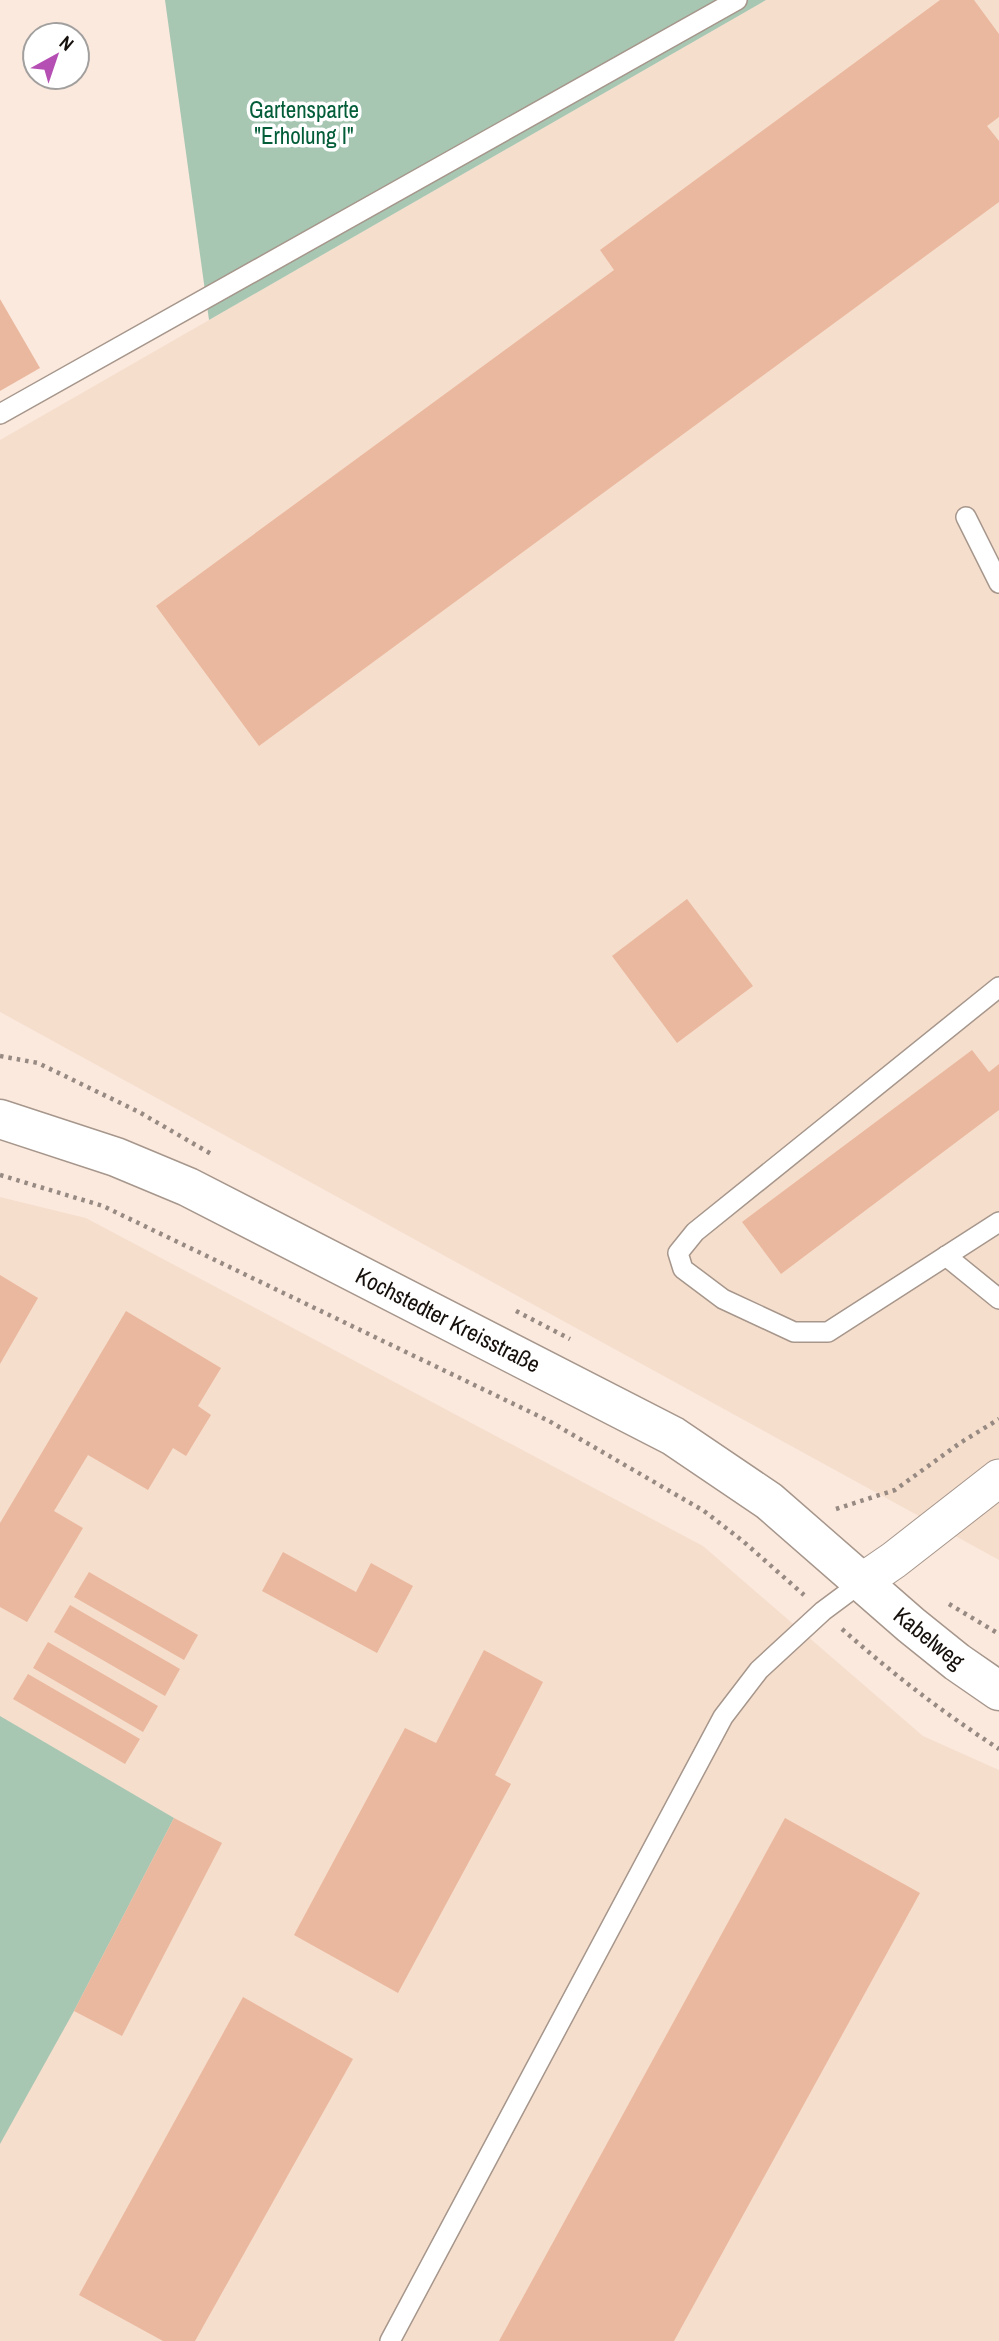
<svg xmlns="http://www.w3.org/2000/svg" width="999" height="2341" font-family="'Archivo Narrow',sans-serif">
  <rect width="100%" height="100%" fill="#fbe9de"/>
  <g fill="#f6decd">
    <polygon points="766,0 999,0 999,1560 0,1012 0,440"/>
    <polygon points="0,1197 86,1218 703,1546 923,1736 999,1770 999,2341 0,2341"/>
  </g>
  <g fill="#a7c7b3">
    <polygon points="165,0 766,0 209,320"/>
    <polygon points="0,1716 174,1818 74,2011 0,2144"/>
  </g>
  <g fill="#eab89e">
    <polygon points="940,0 974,0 999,34 999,117 987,126 999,141 999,202 259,746 156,606 614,270 600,250"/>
    <polygon points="0,299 40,368 0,391"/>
    <polygon points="687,899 753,986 677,1043 612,956"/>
    <polygon points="972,1050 989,1072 999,1064 999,1110 781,1274 742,1222"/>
    <polygon points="0,1275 38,1298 0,1364"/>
    <polygon points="126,1311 221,1368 198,1406 211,1415 186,1456 173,1448 148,1490 88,1455 54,1511 83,1528 27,1622 0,1607 0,1523"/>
    <polygon points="283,1552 356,1592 371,1563 413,1586 377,1653 262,1591"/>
    <polygon points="89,1572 198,1635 184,1660 74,1597"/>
    <polygon points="70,1605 180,1669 165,1696 54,1632"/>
    <polygon points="48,1642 158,1706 143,1732 33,1668"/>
    <polygon points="484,1650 543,1682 495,1775 511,1784 398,1993 294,1935 405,1728 436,1743"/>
    <polygon points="28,1674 140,1739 125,1764 13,1699"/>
    <polygon points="174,1818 222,1843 122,2036 74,2011"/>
    <polygon points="785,1818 920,1893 674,2341 499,2341"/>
    <polygon points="243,1997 353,2059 195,2341 163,2341 79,2295"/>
  </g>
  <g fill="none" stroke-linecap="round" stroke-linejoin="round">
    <defs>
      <g id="service">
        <polyline points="0,414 737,0"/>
        <polyline points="966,517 999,583"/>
        <polyline points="999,987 695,1232 678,1253 683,1269 723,1299 794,1332 828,1332 999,1222"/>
        <polyline points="946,1256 999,1299"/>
        <polyline points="390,2341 723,1717 759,1670 823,1611 862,1582"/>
      </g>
      <polyline id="minor" points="862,1582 894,1560 999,1478"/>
      <polyline id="tertiary" points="0,1119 116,1157 188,1187 673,1436 769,1501 911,1625 957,1662 999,1691"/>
    </defs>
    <use href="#service" stroke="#a6968b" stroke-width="22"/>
    <use href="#minor" stroke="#a6968b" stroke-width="39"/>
    <use href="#tertiary" stroke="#a6968b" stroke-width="41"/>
    <g stroke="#978a82" stroke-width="4.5" stroke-dasharray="3.5 5" stroke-linecap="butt">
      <polyline points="0,1056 38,1063 139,1112 213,1155"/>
      <polyline points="0,1175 103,1206 549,1421 704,1511 744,1542 804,1595"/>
      <polyline points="516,1311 570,1339"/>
      <polyline points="836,1509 895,1490 960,1443 999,1419"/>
      <polyline points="949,1604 999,1634"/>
      <path d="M 842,1629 C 894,1675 941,1711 999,1749"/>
    </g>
    <use href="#service" stroke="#fff" stroke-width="19"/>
    <use href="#minor" stroke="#fff" stroke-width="37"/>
    <use href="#tertiary" stroke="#fff" stroke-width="38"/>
  </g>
  <g text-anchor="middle" stroke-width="7" stroke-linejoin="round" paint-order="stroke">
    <g font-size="23" fill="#035d38" stroke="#fff">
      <text x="304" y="118">Gartensparte<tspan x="304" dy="26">"Erholung I"</tspan></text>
    </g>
    <g font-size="23" fill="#17110d" stroke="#fff">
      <text transform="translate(448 1320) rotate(27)" y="8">Kochstedter Kreisstraße</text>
      <text transform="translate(929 1638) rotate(39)" y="8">Kabelweg</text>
    </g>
  </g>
  <g transform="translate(56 56) rotate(40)"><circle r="33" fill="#ffffff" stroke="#a2a09e" stroke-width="2"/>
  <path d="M0-5L12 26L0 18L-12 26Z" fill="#b64fb3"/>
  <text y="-10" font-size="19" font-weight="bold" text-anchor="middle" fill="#17110d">N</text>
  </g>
</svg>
